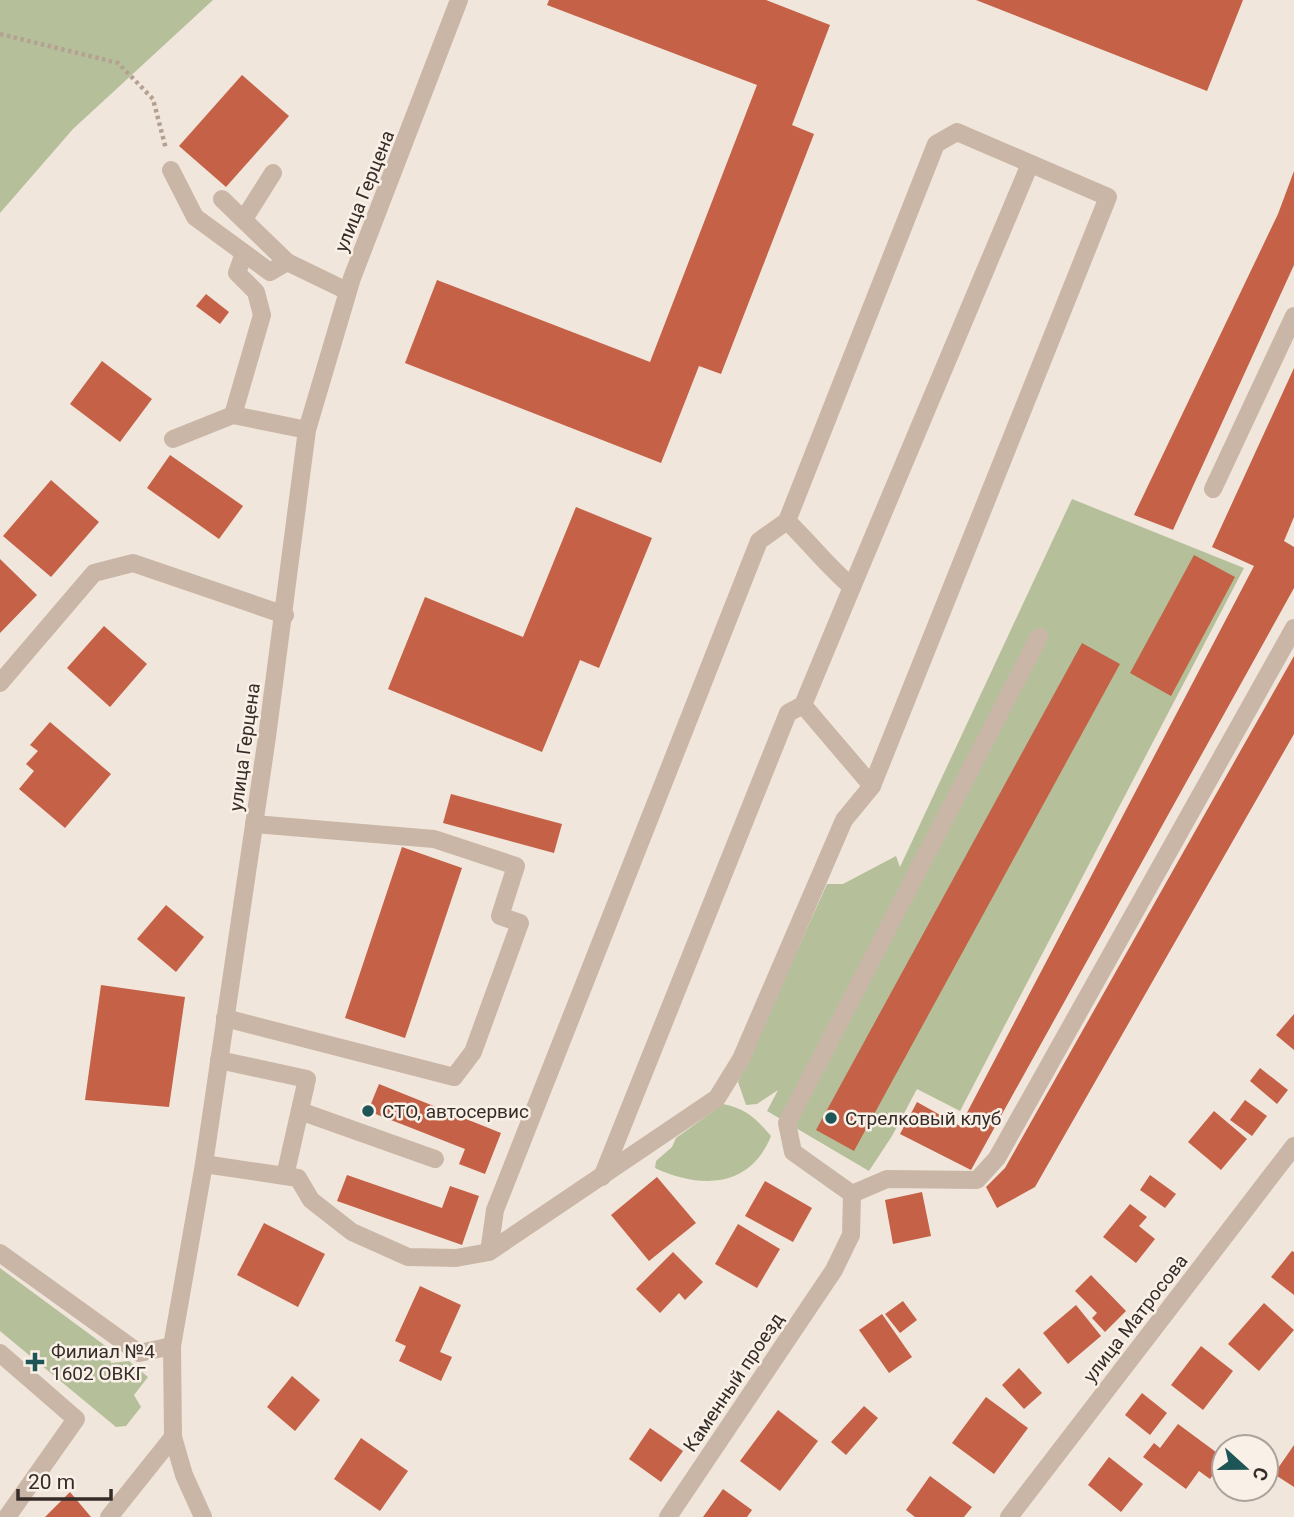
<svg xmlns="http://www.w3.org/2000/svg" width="1294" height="1517" font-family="Roboto,sans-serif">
  <rect width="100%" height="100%" fill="#f1e6db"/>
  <g fill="#b5c09b">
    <polygon points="0,0 213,0 73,129 0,213"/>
    <polygon points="1072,499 1244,568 960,1111 917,1089 892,1136 869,1171 767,1111 778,1090 757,1104 746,1105 738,1082 827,884 843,884 896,856 900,867"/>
    <path d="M 723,1104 C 745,1108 757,1119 771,1136 C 750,1189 700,1189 655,1168 L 656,1161 L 672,1147 L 676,1138 Z"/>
    <polygon points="0,1268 107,1347 111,1363 129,1361 148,1377 134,1395 141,1407 126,1426 116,1427 0,1331"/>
  </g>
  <g fill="#c46147">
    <polygon points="549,0 766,0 830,25 792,125 814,134 721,374 699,366 661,463 405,363 437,280 650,362 757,85 547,5"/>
    <polygon points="976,0 1243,0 1207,91"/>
    <polygon points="242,75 289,116 226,187 179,146"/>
    <polygon points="1294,171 1294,265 1173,530 1134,515 1278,214"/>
    <polygon points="206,294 229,312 220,324 196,306"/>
    <polygon points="102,361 152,399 120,442 70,404"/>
    <polygon points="1294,368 1294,517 1284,541 1294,547 1294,588 971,1170 900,1134 917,1102 960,1126 1254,566 1212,547"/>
    <polygon points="170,455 243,506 219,539 147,488"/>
    <polygon points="51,480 99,522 51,577 3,536"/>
    <polygon points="576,507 652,538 599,668 580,660 542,752 388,689 425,597 523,637"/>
    <polygon points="1194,555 1235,577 1171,696 1130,673"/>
    <polygon points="0,559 37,595 0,633"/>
    <polygon points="104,626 147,664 110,707 67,668"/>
    <polygon points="1082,643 1120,664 854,1151 816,1130"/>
    <polygon points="1294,656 1294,734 1035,1187 997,1208 986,1187 1005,1168"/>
    <polygon points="50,722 111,774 65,828 19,789 34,771 26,764 38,751 30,745"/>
    <polygon points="451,794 562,824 554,853 443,823"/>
    <polygon points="402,847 462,868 405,1038 345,1018"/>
    <polygon points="166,905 204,937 176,972 137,939"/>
    <polygon points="101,985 185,997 169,1107 85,1100"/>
    <polygon points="1294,1014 1294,1050 1276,1035"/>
    <polygon points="1260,1068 1288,1090 1277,1104 1250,1081"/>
    <polygon points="379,1084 501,1133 485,1174 459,1164 465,1149 368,1111"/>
    <polygon points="1245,1100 1267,1116 1252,1136 1230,1120"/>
    <polygon points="1214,1111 1247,1139 1221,1170 1188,1142"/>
    <polygon points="347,1175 442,1208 450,1186 479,1196 462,1245 337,1201"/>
    <polygon points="1150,1175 1176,1194 1165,1208 1140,1190"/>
    <polygon points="657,1177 696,1223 649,1261 611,1215"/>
    <polygon points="765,1181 812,1208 793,1242 745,1216"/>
    <polygon points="922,1192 931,1236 893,1244 885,1200"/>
    <polygon points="1130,1204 1147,1217 1139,1226 1155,1239 1136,1263 1103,1237"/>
    <polygon points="264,1223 325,1254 298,1307 237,1275"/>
    <polygon points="738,1224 780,1249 757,1288 715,1264"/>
    <polygon points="1292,1251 1294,1252 1294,1295 1271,1277"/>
    <polygon points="673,1252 703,1282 685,1300 679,1293 660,1313 636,1289"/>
    <polygon points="1091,1275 1126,1311 1105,1332 1092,1318 1097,1313 1075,1291"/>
    <polygon points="420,1286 461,1305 440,1352 452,1357 441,1381 399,1361 406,1346 395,1341"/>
    <polygon points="903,1301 917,1320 900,1333 885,1314"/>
    <polygon points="1264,1303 1294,1330 1259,1371 1228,1344"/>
    <polygon points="1076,1305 1101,1336 1068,1364 1043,1333"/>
    <polygon points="882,1314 912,1357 889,1373 859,1330"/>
    <polygon points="1201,1346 1233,1371 1203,1410 1171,1385"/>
    <polygon points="1019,1368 1042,1393 1024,1409 1002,1385"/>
    <polygon points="292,1376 320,1400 295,1431 267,1407"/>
    <polygon points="1142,1393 1167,1413 1150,1435 1125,1415"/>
    <polygon points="986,1397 1028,1428 994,1474 952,1443"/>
    <polygon points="864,1406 878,1418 846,1455 831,1442"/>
    <polygon points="778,1410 818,1441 780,1491 740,1461"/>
    <polygon points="1178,1424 1224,1458 1210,1479 1199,1471 1186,1489 1143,1457 1154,1443 1160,1448"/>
    <polygon points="650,1428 683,1451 661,1482 629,1459"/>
    <polygon points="361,1438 408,1471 380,1511 334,1479"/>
    <polygon points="1294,1445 1294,1487 1274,1474"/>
    <polygon points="1109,1457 1143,1484 1121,1512 1088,1485"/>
    <polygon points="930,1476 972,1507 964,1517 915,1517 906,1510"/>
    <polygon points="723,1489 752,1510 747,1517 703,1517"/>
    <polygon points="70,1492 91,1517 45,1517"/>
  </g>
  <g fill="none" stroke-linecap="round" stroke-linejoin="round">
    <polyline stroke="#b5a092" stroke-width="4.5" stroke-dasharray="3.5 3.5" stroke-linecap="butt" points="0,34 118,63 153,99 166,149"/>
    <g stroke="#c9b6a7" stroke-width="18">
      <polyline points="171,170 195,217 270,272 287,262"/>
      <polyline points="222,199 287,262 347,291"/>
      <polyline points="244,219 273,173"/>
      <polyline points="233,415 262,315 256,292 237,273 244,253"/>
      <polyline points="173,439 233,415 307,430"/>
      <polyline points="1213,489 1294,316"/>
      <path d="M 787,521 C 810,543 828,567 852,587 L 803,705 L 872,786"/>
      <polyline points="852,587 1030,164"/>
      <polyline points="0,683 94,573 133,563 285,615"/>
      <polyline points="225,1018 454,1077 473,1052 520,923 500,916 516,866 434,839 254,824"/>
      <polyline points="219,1060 307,1079 285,1176"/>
      <polyline points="300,1111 435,1159"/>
      <polyline points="204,1164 298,1178 311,1200 352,1232 408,1257 456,1258 489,1252 717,1098 741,1059 844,820 872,786 1108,197 957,132 936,144 787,521 759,541 495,1210 489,1252"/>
      <polyline points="602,1177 788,713 803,705"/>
      <polyline points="852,1194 887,1179 977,1180 997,1158 1294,628"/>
      <polyline points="0,1253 139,1353 172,1346"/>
      <polyline points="0,1353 76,1419 7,1517"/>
      <polyline points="109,1517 173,1437"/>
      <polyline points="203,1517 184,1475 173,1437 172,1346 204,1164 267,737 307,430 352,278 459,0"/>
      <polyline points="668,1517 834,1270 851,1235 852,1194 793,1152 787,1123 1039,637"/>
      <polyline points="1009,1517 1294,1146"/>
    </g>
  </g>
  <g fill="#1e5557" stroke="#f9f0e7" stroke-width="2.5">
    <circle cx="368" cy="1111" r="7"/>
    <circle cx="831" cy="1118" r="7"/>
    <path d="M31.5 1351.5h7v7h7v7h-7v7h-7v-7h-7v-7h7z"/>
  </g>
  <g text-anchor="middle" stroke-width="5" stroke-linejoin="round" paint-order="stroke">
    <g font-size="19" fill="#362c28" stroke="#f9f0e7">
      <text transform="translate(364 191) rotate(-68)" y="7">улица Герцена</text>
      <text transform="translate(244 747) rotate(-82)" y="7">улица Герцена</text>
      <text transform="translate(1135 1318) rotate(-52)" y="7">улица Матросова</text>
      <text transform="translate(733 1382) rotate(-56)" y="7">Каменный проезд</text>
    </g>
    <g font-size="19" fill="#362c28" stroke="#f9f0e7" text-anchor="start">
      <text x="382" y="1118">СТО, автосервис</text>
      <text x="845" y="1125">Стрелковый клуб</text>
      <text x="51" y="1358">Филиал №4<tspan x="51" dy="22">1602 ОВКГ</tspan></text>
    </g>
  </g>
  <g transform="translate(1245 1468) rotate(111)"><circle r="33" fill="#f9f0e7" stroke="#aba29b" stroke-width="2"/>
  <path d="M0-5L12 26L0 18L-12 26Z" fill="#1e5557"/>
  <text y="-10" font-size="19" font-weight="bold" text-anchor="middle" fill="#362c28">С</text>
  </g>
  <path d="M18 1489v10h93v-10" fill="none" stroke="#362c28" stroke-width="3.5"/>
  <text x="28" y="1489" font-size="21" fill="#362c28" stroke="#f9f0e7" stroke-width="5" paint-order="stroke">20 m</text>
</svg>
